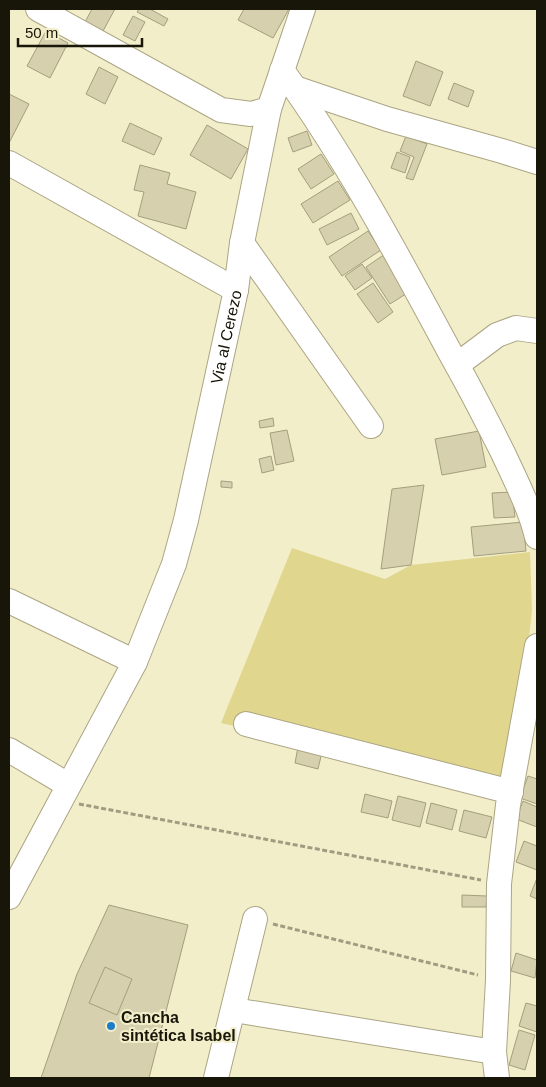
<svg xmlns="http://www.w3.org/2000/svg" width="546" height="1087" font-family="Helvetica,sans-serif">
  <rect width="100%" height="100%" fill="#f3eeca"/>
  <polygon fill="#e1d68e" points="292,548 385,579 411,565 530,552 532,610 527,657 502,788 221,723"/>
  <g fill="#d6d0ae" stroke="#a39e7d">
    <polygon points="92,9 115,9 103,31 85,22"/>
    <polygon points="139,9 150,9 168,19 164,26 137,12"/>
    <polygon points="244,9 289,9 273,38 238,20"/>
    <polygon points="133,16 145,22 135,41 123,35"/>
    <polygon points="46,31 68,43 50,78 27,66"/>
    <polygon points="416,61 443,72 430,106 403,96"/>
    <polygon points="99,67 118,77 105,104 86,94"/>
    <polygon points="454,83 474,91 468,107 448,99"/>
    <polygon points="9,94 29,104 9,143"/>
    <polygon points="130,123 162,138 154,155 122,141"/>
    <polygon points="207,125 248,149 231,179 190,155"/>
    <polygon points="307,131 312,145 293,152 288,138"/>
    <polygon points="406,136 427,144 413,180 406,178 414,157 400,151"/>
    <polygon points="397,152 410,157 405,173 391,168"/>
    <polygon points="321,154 334,174 311,189 298,169"/>
    <polygon points="140,165 170,173 167,184 196,192 186,229 138,216 144,192 134,190"/>
    <polygon points="338,181 350,200 313,223 301,204"/>
    <polygon points="351,213 359,229 327,245 319,229"/>
    <polygon points="368,231 381,250 342,276 329,257"/>
    <polygon points="385,254 409,292 390,304 366,267"/>
    <polygon points="362,264 372,278 355,290 345,276"/>
    <polygon points="373,283 393,312 378,323 357,294"/>
    <polygon points="273,418 274,426 260,428 259,421"/>
    <polygon points="287,430 294,461 276,465 270,433"/>
    <polygon points="479,431 486,467 442,475 435,439"/>
    <polygon points="271,456 274,470 262,473 259,459"/>
    <polygon points="221,481 232,482 232,488 221,487"/>
    <polygon points="424,485 411,565 381,569 392,489"/>
    <polygon points="512,492 515,517 494,518 492,493"/>
    <polygon points="523,522 526,551 474,556 471,527"/>
    <polygon points="298,747 322,752 318,769 295,763"/>
    <polygon points="528,776 537,779 537,804 520,798"/>
    <polygon points="365,794 392,801 388,818 361,812"/>
    <polygon points="398,796 426,803 420,827 392,820"/>
    <polygon points="523,801 537,807 537,827 516,819"/>
    <polygon points="431,803 457,810 452,830 426,823"/>
    <polygon points="464,810 492,817 486,838 459,831"/>
    <polygon points="524,841 537,846 537,870 516,862"/>
    <polygon points="537,878 537,899 530,896"/>
    <polygon points="462,895 487,896 486,907 462,907"/>
    <polygon points="109,905 188,925 149,1078 41,1078 77,974"/>
    <polygon points="516,953 537,960 535,978 511,971"/>
    <polygon points="105,967 132,979 117,1015 89,1003"/>
    <polygon points="526,1003 537,1006 537,1032 519,1026"/>
    <polygon points="519,1030 535,1035 525,1070 509,1065"/>
  </g>
  <g fill="none" stroke-linecap="round" stroke-linejoin="round">
    <defs>
      <g id="minor">
        <polyline points="38,9 221,110 251,114 269,109"/>
        <path d="M 282,70 C 347,160 399,258 452,356 C 470,388 487,421 503,453 C 516,481 530,508 537,537"/>
        <polyline points="295,88 387,119 502,151 537,162"/>
        <polyline points="9,163 236,290"/>
        <polyline points="242,243 371,426"/>
        <polyline points="457,365 497,335 516,328 537,331"/>
        <polyline points="9,601 135,662"/>
        <polyline points="246,724 511,792"/>
        <polyline points="9,750 68,785"/>
        <path id="s1" d="M 9,897 L 135,662 L 174,564 L 186,520 L 236,290 L 242,243 L 269,109 L 303,9"/>
        <polyline points="234,1010 494,1052"/>
        <polyline points="216,1078 255,919"/>
        <polyline points="497,1078 494,1052 498,980 499,884 508,805 537,646"/>
      </g>
    </defs>
    <use href="#minor" stroke="#aba584" stroke-width="26"/>
    <g stroke="#a09c81" stroke-width="3" stroke-dasharray="5 2.5" stroke-linecap="butt">
      <polyline points="79,804 481,880"/>
      <polyline points="273,924 478,975"/>
    </g>
    <use href="#minor" stroke="#fff" stroke-width="24"/>
  </g>
  <circle fill="#1e7dc9" stroke="#f3eeca" stroke-width="2" cx="111" cy="1026" r="5"/>
  <g text-anchor="middle" stroke-width="4" stroke-linejoin="round" paint-order="stroke">
    <g font-size="16" fill="#181609" stroke="#f3eeca">
      <text dy="6" stroke="none"><textPath href="#s1" startOffset="605">Via al Cerezo</textPath></text>
    </g>
    <g font-size="16" font-weight="bold" fill="#181609" stroke="#f3eeca" text-anchor="start">
      <text x="121" y="1023">Cancha<tspan x="121" dy="18">sintética Isabel</tspan></text>
    </g>
  </g>
  <rect width="546" height="1087" fill="none" stroke="#181609" stroke-width="20"/>
  <path d="M18 38v8h124v-8" fill="none" stroke="#181609" stroke-width="2.5"/>
  <text x="25" y="38" font-size="15" fill="#181609" stroke="#f3eeca" stroke-width="4" paint-order="stroke">50 m</text>
</svg>
